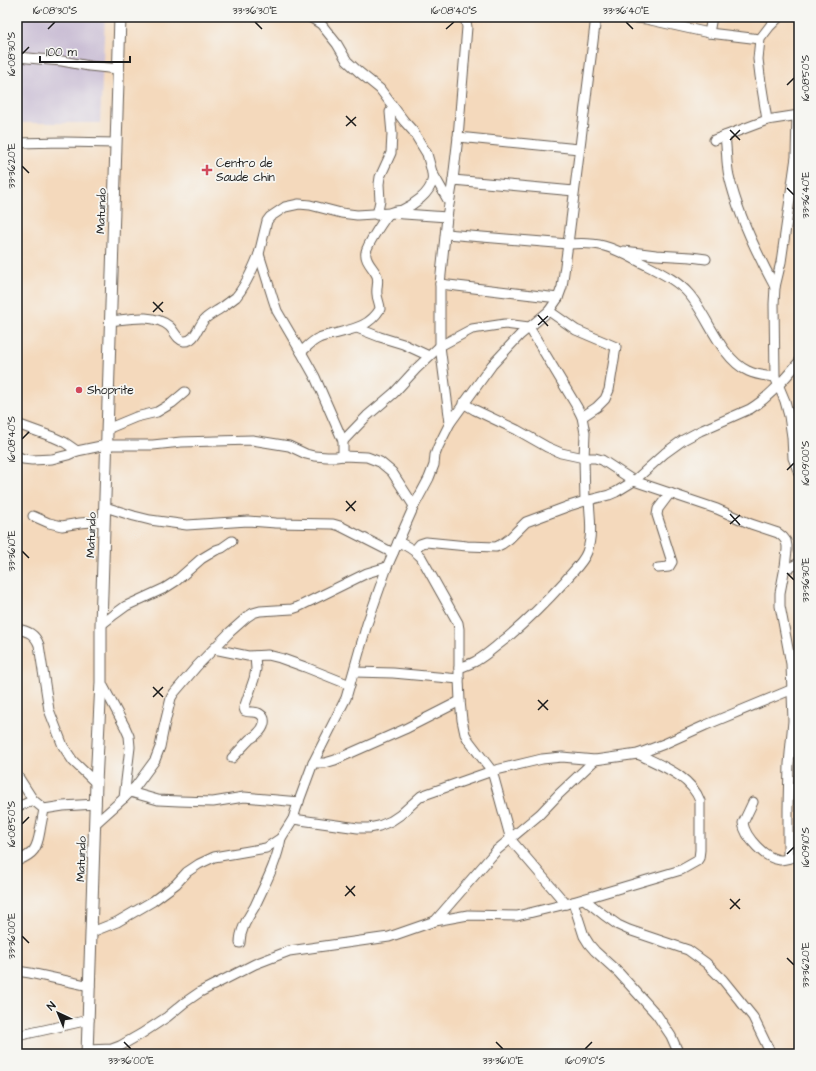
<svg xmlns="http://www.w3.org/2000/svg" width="816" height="1071" font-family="'Architects Daughter',sans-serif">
  <rect width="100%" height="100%" fill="#f6f6f2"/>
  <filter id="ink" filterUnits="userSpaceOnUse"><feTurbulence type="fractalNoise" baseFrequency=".025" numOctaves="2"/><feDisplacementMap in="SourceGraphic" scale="8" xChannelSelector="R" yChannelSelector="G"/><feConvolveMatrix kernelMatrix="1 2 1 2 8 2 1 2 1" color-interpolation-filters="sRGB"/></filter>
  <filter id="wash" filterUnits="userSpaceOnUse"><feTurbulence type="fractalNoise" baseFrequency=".012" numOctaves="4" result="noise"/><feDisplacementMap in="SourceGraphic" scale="16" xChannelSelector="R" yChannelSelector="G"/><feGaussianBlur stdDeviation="0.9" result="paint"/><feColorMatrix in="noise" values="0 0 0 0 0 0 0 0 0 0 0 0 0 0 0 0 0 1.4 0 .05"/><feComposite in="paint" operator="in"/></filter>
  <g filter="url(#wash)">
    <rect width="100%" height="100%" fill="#f4d9bc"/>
    <polygon fill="#cbbfd5" points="17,17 105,17 100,123 17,123"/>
  </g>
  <g filter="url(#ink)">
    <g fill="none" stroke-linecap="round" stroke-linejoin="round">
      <defs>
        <g id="minor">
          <polyline points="310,17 321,24 337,44 347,61 359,72 380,89 404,121 413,131 427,154 432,172 449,202"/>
          <polyline points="629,17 646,19 709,33 760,39"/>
          <polyline points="709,33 712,17"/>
          <polyline points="17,57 62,61 89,66 118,69"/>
          <polyline points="797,116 796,157 781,262 775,287 774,304 775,377 785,401 789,416 792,437 793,458 799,473"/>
          <polyline points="767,120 760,76 758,59 760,39 770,26 779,17"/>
          <path d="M 725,136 C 727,149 726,163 729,176 C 738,215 756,252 775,287"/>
          <polyline points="458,137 579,149"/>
          <polyline points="714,140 767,120 799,115"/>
          <polyline points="17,143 64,142 116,143"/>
          <polyline points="453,180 574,191"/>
          <polyline points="377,215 380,201 379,184 380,177 391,153 392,134 390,112 393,107"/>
          <path d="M 446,234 L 568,244 C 580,243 593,243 604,246 C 619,250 632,258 646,265 C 661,273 678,281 689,294 C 708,316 721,359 748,371 C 756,375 765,376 775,377"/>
          <polyline points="624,251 656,255 691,257 706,259"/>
          <polyline points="440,284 558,298"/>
          <polyline points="549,311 576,330 616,347 609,390 605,399 597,407 582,417"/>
          <path d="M 110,321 C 129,319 153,313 169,326 C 174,330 177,340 184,341 C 195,342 198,327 204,320 C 207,316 219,310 224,306 C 228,303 232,300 236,297 C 246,285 253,269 259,254"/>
          <polyline points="357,328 380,337 403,344 429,356"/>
          <path d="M 301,352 C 307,347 312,341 319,338 C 323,336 329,335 334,334 C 353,329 369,327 380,309 C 380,303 377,299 377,294 C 376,288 379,282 377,276 C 374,268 364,261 366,252 C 367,245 385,217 390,213 C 393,211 398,211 402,210 C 413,205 430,194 432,181 C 433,178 432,175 432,172"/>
          <polyline points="463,403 475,410 517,430 547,447 561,453 584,458 595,458 602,460 634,481 717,509 751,524 778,533 783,537 786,541 787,546 787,550 785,567 780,593 780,606 791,664 793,721 789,764 788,808 788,858"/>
          <polyline points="450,423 440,346 440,284 447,217 453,180 458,137 467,27 465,17"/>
          <polyline points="17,424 53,437 64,442 77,451"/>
          <polyline points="107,429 136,417 157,412 172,403 185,392"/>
          <polyline points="343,441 367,416 394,393 416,369 440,346 472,329 505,324 529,327 577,407 582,417 585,433 584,458 585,501"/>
          <polyline points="343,456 343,441 315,377 301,352 277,311 273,299 259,254 267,221 270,217 285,207 299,204 310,205 341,213 357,215 390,213 447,217"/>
          <polyline points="19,457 23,459 32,460 52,459 68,455 77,451 106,445 153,445 181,442 252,440 289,446 306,454 314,456 327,457 336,457 343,456 367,457 380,462 392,472 414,506"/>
          <polyline points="105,507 134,516 150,520 187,525 248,521 276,523 333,524 340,526 393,553"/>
          <polyline points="33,516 49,523 62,526 80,523 104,521"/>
          <path d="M 398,542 C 408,546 414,550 421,557 L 458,623 L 459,629 L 459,679 L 460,701 L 462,720 L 465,734 L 469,741 L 492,771 L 511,840 L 566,904"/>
          <path d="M 415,550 L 420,544 L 426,542 L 467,546 L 496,547 L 502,544 L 509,539 L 526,522 L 569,506 L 585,501 L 609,495 L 616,492 L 634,481 L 665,453 L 683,440 L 700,431 L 750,409 C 770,397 784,379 799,362"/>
          <polyline points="785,567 791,567 799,563"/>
          <polyline points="658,568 669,567 672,562 657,515 658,509 670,493"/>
          <polyline points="101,625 115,614 126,606 165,588 176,581 201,559 216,550 222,548 232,541"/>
          <path d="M 17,629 C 28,631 35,634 39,645 L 49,710 L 63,746 L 73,761 L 96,783"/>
          <polyline points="214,649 248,656 268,655 280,658 305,667 350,685"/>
          <path d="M 459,668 C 464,666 471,664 476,661 C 487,655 497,645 508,637 C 529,619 546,602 565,581 C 572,572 583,563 587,552 C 593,535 590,517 589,500"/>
          <polyline points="354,672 393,673 459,679"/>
          <path d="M 232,758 C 238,752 244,745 250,739 C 253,737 256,736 258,733 C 263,729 268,719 260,714 C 256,711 250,713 245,711 L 244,708 L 254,679 L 256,669 L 255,656"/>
          <polyline points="313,763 325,763 335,760 405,729 460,701"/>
          <polyline points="17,775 33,800 44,809 63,806 96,804"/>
          <polyline points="130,792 158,800 179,801 213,802 244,797 299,802"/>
          <polyline points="124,798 136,786 155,760 160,747 164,727 171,698 174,693 197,666 230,632 247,617 253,613 260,611 292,609 298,607 367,573 387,567"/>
          <path d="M 753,802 L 743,823 C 745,837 765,859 780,860 C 786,860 793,857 799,856"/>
          <polyline points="17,806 25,804 33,800"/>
          <polyline points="293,819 358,828 369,828 379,826 391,821 400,815 421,796 492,771 542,759 562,757 595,760 638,754 664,744 706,725 793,689"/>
          <polyline points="95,824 124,798 130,747 129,736 125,727 101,682"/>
          <path d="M 17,861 C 34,854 37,849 40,831 C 41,824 43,816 44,809"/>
          <polyline points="584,899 604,915 618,925 629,930 688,950 706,963 723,980 753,1017 771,1054"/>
          <polyline points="573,902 584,936 589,944 595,951 619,973 657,1015 671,1036 679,1054"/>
          <polyline points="435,921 489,859 497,850 540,814 559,794 595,760"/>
          <polyline points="92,932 117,922 153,901 176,884 187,872 199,864 214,857 266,848 281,838 293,819 296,809 313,763 346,698 367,624 387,567 414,506 429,478 434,465 435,455 438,447 450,423 492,365 520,335 549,311 558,298 562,287 568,244 596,17"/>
          <path d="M 240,943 C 240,929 248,918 255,906 C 265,884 277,862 281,838"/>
          <polyline points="17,971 30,973 90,986"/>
          <polyline points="17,1036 89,1020"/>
          <path d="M 87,1050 L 112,1049 L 120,1046 L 141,1034 L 167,1017 L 184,1003 L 200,992 L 255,964 L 289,951 L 389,937 L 435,921 L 468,915 L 517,916 L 566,904 L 681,870 L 697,861 L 699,858 L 700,850 L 700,801 C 691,776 660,765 638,754"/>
        </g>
        <polyline id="major" points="87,1054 96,783 101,682 101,625 120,17"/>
      </defs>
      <use href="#minor" stroke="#685e54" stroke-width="11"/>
      <use href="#major" stroke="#685e54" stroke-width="13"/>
      <use href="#minor" stroke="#fff" stroke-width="9"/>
      <use href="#major" stroke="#fff" stroke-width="11"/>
    </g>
  </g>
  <path fill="none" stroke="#1c1c1c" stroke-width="1.5" d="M 255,22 L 262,29M 626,22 L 633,29M 48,29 L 55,22M 446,29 L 454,22M 22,54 L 29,47M 787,85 L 794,78M 346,116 L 356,126M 346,126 L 356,117M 730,130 L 740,140M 730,140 L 740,130M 22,166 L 29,173M 787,188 L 794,195M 153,302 L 163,312M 153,312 L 163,302M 538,315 L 548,326M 538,325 L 548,316M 22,439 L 29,432M 787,470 L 794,463M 346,501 L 355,511M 346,511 L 356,501M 730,514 L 740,525M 730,524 L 740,515M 22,551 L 29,558M 787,573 L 794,580M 153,687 L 163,697M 153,697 L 163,687M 538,700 L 548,710M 538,710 L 548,700M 22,824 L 29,817M 787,854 L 794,847M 346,886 L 355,896M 345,896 L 355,886M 730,899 L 740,909M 730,909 L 740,899M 22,936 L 29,943M 787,958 L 794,965M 124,1042 L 131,1049M 496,1042 L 503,1049M 585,1049 L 592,1042"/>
  <g fill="#d1495b" stroke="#f6f6f2" stroke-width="1.5">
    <path d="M205 164h4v4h4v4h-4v4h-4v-4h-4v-4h4z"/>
    <circle cx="79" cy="390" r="4"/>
  </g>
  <g text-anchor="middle" stroke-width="3.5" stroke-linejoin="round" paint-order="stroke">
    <g font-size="12" fill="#1c1c1c" stroke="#f6f6f2" text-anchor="start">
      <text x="216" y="167">Centro de<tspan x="216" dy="14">Saude chin</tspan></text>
      <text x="87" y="394">Shoprite</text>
    </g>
    <g font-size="12" fill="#1c1c1c" stroke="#f6f6f2">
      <text transform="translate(101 211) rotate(-88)" y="4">Matundo</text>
      <text transform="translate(91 535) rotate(-88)" y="4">Matundo</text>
      <text transform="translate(81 859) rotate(-88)" y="4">Matundo</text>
    </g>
  </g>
  <rect width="816" height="1071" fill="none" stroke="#f6f6f2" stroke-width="44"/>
  <g transform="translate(58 1013) rotate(316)" stroke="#f6f6f2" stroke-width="3" paint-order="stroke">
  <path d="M0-3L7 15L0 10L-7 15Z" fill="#1c1c1c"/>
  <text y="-6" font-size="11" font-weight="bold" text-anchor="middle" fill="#1c1c1c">N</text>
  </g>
  <path d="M40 56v6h90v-6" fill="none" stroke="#1c1c1c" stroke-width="2"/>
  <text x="46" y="56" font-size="12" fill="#1c1c1c" stroke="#f6f6f2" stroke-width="3" paint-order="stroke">100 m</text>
  <rect x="22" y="22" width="772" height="1027" fill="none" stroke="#1c1c1c" stroke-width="1.5"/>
  <g font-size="10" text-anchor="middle" fill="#1c1c1c">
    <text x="55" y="14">16°08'30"S</text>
    <text x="255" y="14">33°36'30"E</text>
    <text x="454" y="14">16°08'40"S</text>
    <text x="626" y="14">33°36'40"E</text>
    <text transform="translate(11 54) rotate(-90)" y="4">16°08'30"S</text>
    <text transform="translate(805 78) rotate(-90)" y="4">16°08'50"S</text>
    <text transform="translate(11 166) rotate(-90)" y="4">33°36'20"E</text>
    <text transform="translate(805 195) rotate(-90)" y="4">33°36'40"E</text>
    <text transform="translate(11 439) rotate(-90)" y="4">16°08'40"S</text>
    <text transform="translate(805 463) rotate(-90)" y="4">16°09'00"S</text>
    <text transform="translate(11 551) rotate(-90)" y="4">33°36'10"E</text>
    <text transform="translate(805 580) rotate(-90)" y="4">33°36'30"E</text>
    <text transform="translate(11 824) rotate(-90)" y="4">16°08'50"S</text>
    <text transform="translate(805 847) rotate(-90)" y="4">16°09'10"S</text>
    <text transform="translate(11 936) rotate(-90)" y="4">33°36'00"E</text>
    <text transform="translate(805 965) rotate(-90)" y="4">33°36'20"E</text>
    <text x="131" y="1064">33°36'00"E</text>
    <text x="503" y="1064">33°36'10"E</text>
    <text x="585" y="1064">16°09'10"S</text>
  </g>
</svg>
